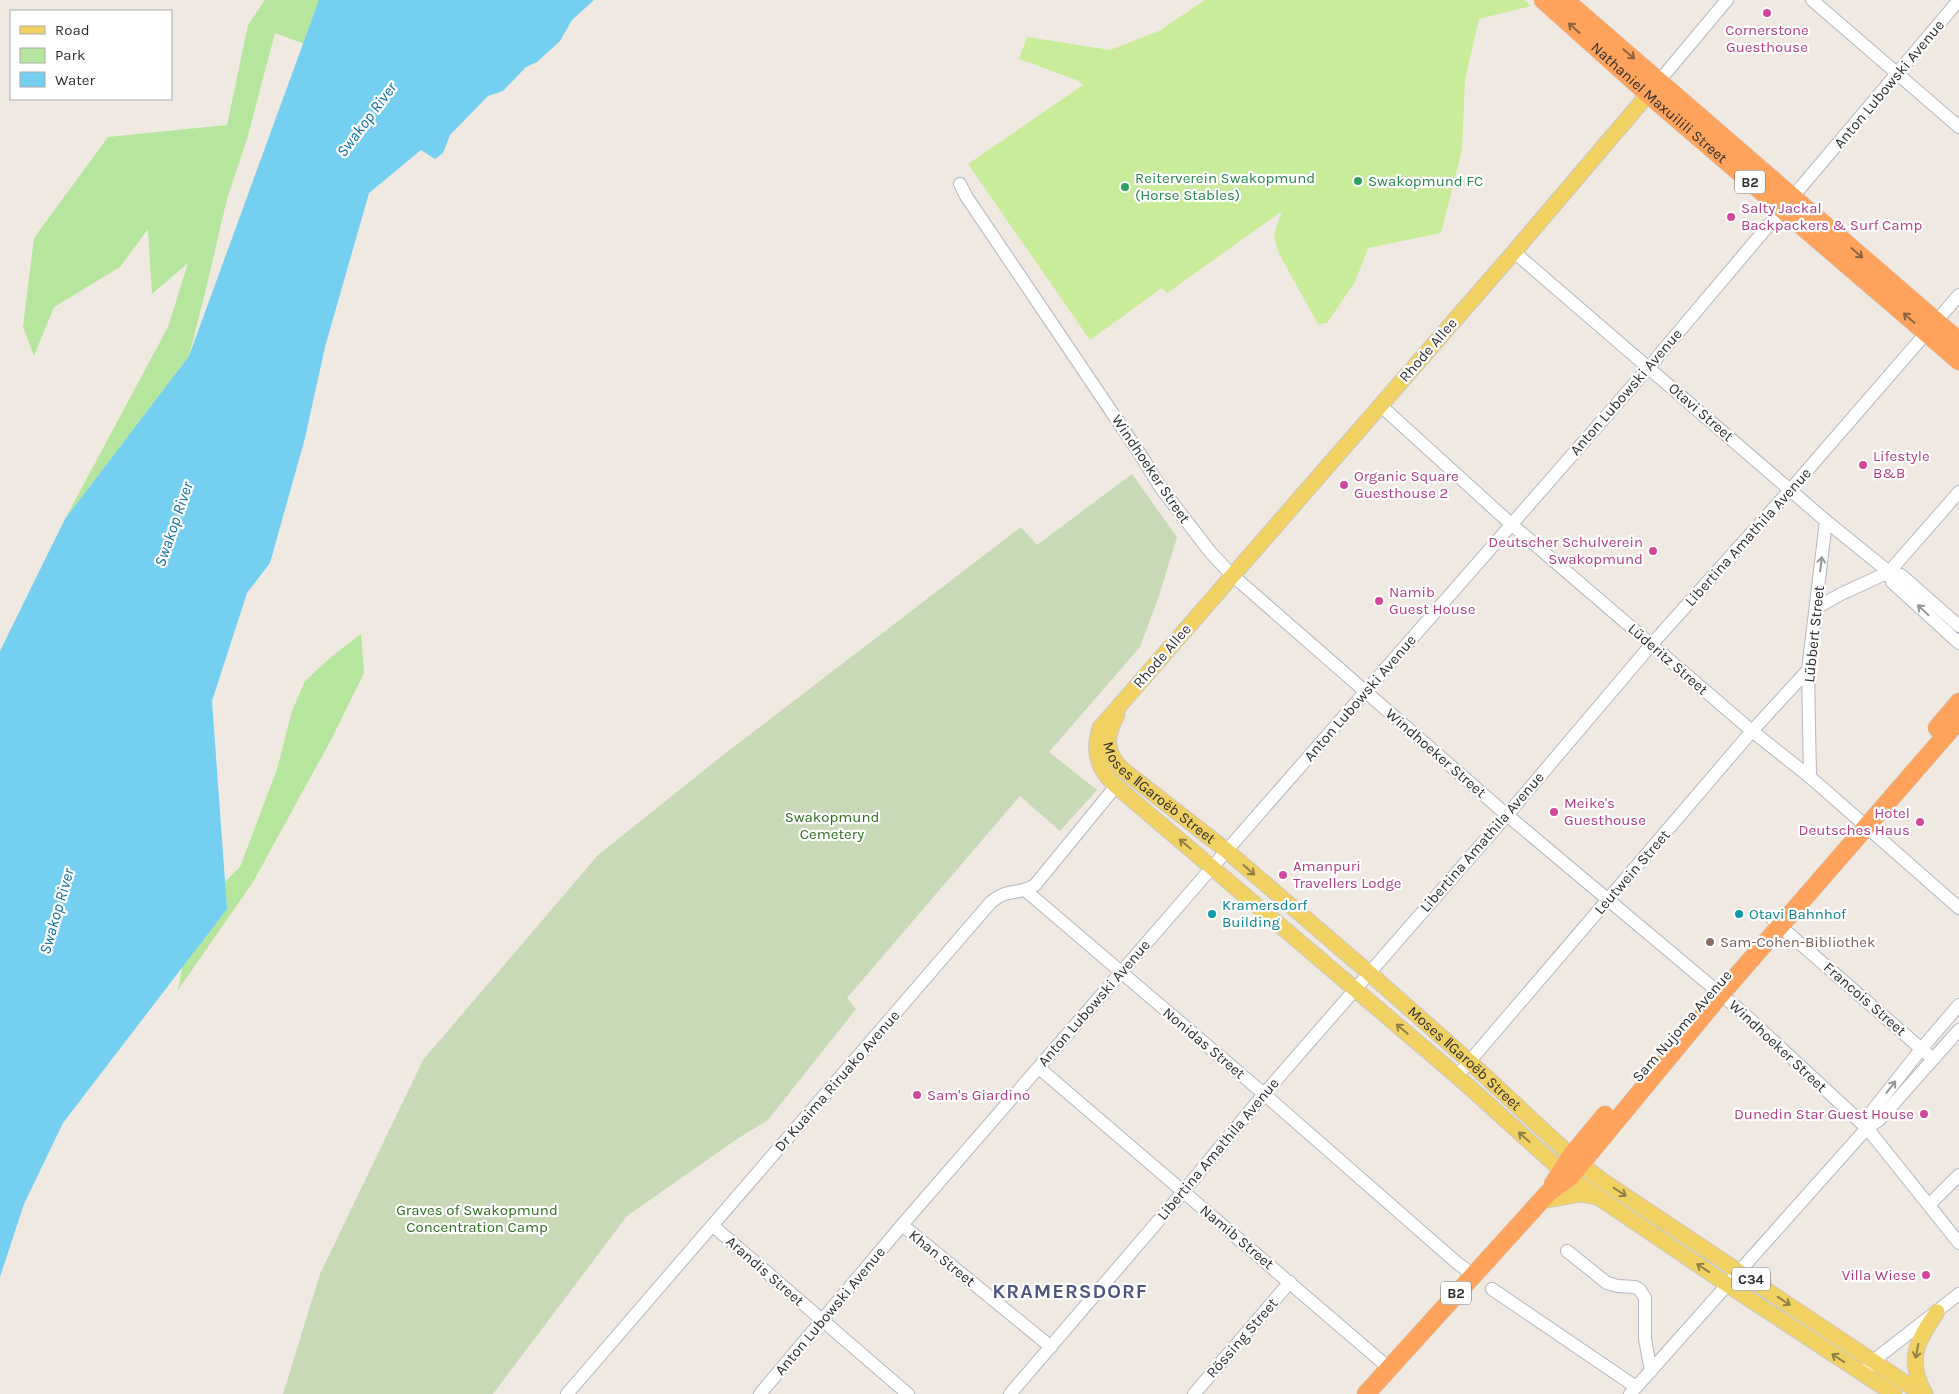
<svg xmlns="http://www.w3.org/2000/svg" width="1959" height="1394" font-family="Karla,sans-serif">
  <rect width="100%" height="100%" fill="#efe9e1"/>
  <g fill="#b6e59e">
    <polygon points="265,0 391,0 331,54 275,33 247,139 227,199 205,293 189,356 65,519 168,327 188,263 152,294 148,229 120,267 54,307 34,356 23,327 34,238 108,137 227,125 248,25"/>
    <polygon points="361,634 364,673 332,738 253,882 178,990 187,942 201,905 240,867 277,769 292,711 305,681 331,657"/>
  </g>
  <polygon fill="#c8d9b8" points="1132,474 1177,537 1159,596 1140,647 1049,752 1097,790 1060,831 1020,796 847,998 856,1009 768,1120 737,1139 627,1216 493,1394 283,1394 320,1274 423,1060 598,855 723,755 1021,527 1037,545"/>
  <polygon fill="#c9ec9a" points="1205,0 1524,0 1531,6 1479,19 1465,80 1462,150 1441,233 1368,248 1355,282 1327,323 1318,324 1278,252 1274,234 1282,211 1167,293 1162,288 1090,340 968,164 1083,85 1079,81 1019,59 1027,37 1110,50 1159,31"/>
  <polygon fill="#75cff0" points="319,0 594,0 572,20 560,41 537,62 526,67 503,91 488,96 450,135 443,153 435,159 421,150 369,193 325,347 305,438 270,563 247,593 212,701 227,909 63,1123 24,1204 0,1277 0,651 65,519 189,356"/>
  <g fill="none" stroke-linecap="round" stroke-linejoin="round">
    <defs>
      <g id="minor">
        <polyline points="1812,0 1959,127"/>
        <polyline points="1660,80 1727,0"/>
        <polyline points="960,184 966,196 1140,454 1161,488 1211,553 1232,575 1507,815 1742,1012 1867,1128 1959,1243"/>
        <polyline points="1514,252 1826,521 1889,572 1901,575 1959,626"/>
        <polyline points="1380,405 1511,524 1752,731 1810,777 1959,908"/>
        <polyline points="1889,572 1892,582 1959,643"/>
        <polyline points="1816,608 1841,594 1889,572 1959,492"/>
        <polyline points="1810,777 1808,670 1826,521"/>
        <polyline points="1025,890 1264,1094 1456,1262 1473,1275"/>
        <polyline points="1773,920 1933,1059"/>
        <polyline points="1039,1068 1389,1368"/>
        <polyline points="1457,1076 1752,731 1808,670"/>
        <polyline points="1867,1128 1869,1115 1922,1048 1959,1005"/>
        <polyline points="1930,1204 1959,1175"/>
        <polyline points="902,1225 1051,1347"/>
        <polyline points="713,1226 908,1394"/>
        <polyline points="1567,1251 1607,1283 1618,1286 1635,1287 1640,1290 1645,1298 1645,1339 1651,1371"/>
        <polyline points="1492,1289 1636,1387"/>
        <polyline points="1867,1369 1873,1361 1959,1294"/>
        <path d="M 567,1394 L 991,902 C 1009,887 1018,896 1035,885 L 1116,786"/>
        <polyline points="760,1394 902,1225 1208,872 1649,367 1959,0"/>
        <polyline points="1010,1394 1183,1192 1264,1094 1507,815 1651,645 1791,489 1959,295"/>
        <polyline points="1194,1394 1290,1282"/>
        <polyline points="1630,1394 1867,1128 1879,1120 1959,1030"/>
      </g>
      <g id="major">
        <path d="M 1656,85 L 1514,252 L 1100,728 C 1092,752 1098,770 1116,786 L 1457,1076 L 1560,1169 L 1598,1197 L 1728,1285 L 1894,1394"/>
        <path id="s1" d="M 1117,715 C 1105,737 1105,751 1122,769 L 1227,851 L 1368,972 L 1470,1062 L 1571,1156 L 1600,1179 L 1922,1394"/>
        <polyline points="1541,1201 1581,1194 1596,1197"/>
        <path d="M 1925,1394 C 1906,1360 1917,1341 1937,1312"/>
      </g>
      <g id="highway">
        <path id="s2" d="M 1543,0 L 1648,94 L 1959,361"/>
        <polyline points="1565,0 1959,341"/>
        <polyline points="1937,728 1959,702"/>
        <polyline points="1553,1184 1571,1156 1605,1115"/>
        <polyline points="1366,1394 1548,1193 1570,1177 1721,994 1959,720"/>
      </g>
    </defs>
    <use href="#minor" stroke="#b4b7c1" stroke-width="14"/>
    <use href="#major" stroke="#c9c9c9" stroke-width="17"/>
    <use href="#highway" stroke="#c9c9c9" stroke-width="19"/>
    <use href="#minor" stroke="#fff" stroke-width="12"/>
    <use href="#major" stroke="#f2d163" stroke-width="15"/>
    <use href="#highway" stroke="#ffa35c" stroke-width="18"/>
  </g>
  <defs><path id="oneway-shaft" d="M-6 0H5M1.5-3L5.5 0L1.5 3" fill="none" stroke-width="1.6" stroke-linecap="round" stroke-linejoin="round" transform="scale(1.25)"/></defs>
  <g stroke="#8c6343">
    <use href="#oneway-shaft" transform="translate(1574 28) rotate(-138)"/>
    <use href="#oneway-shaft" transform="translate(1629 54) rotate(40)"/>
    <use href="#oneway-shaft" transform="translate(1857 253) rotate(41)"/>
    <use href="#oneway-shaft" transform="translate(1909 318) rotate(-139)"/>
  </g>
  <g stroke="#969696">
    <use href="#oneway-shaft" transform="translate(1821 564) rotate(-83)"/>
    <use href="#oneway-shaft" transform="translate(1923 610) rotate(-137)"/>
    <use href="#oneway-shaft" transform="translate(1891 1087) rotate(-52)"/>
  </g>
  <g stroke="#908048">
    <use href="#oneway-shaft" transform="translate(1185 844) rotate(-140)"/>
    <use href="#oneway-shaft" transform="translate(1249 870) rotate(41)"/>
    <use href="#oneway-shaft" transform="translate(1402 1029) rotate(-140)"/>
    <use href="#oneway-shaft" transform="translate(1524 1137) rotate(-138)"/>
    <use href="#oneway-shaft" transform="translate(1620 1192) rotate(33)"/>
    <use href="#oneway-shaft" transform="translate(1703 1268) rotate(-146)"/>
    <use href="#oneway-shaft" transform="translate(1784 1301) rotate(34)"/>
    <use href="#oneway-shaft" transform="translate(1917 1351) rotate(101)"/>
    <use href="#oneway-shaft" transform="translate(1838 1358) rotate(-146)"/>
  </g>
  <g fill="#d1479c" stroke="#fff" stroke-width="2">
    <circle cx="1767" cy="13" r="5"/>
    <circle cx="1731" cy="217" r="5"/>
    <circle cx="1863" cy="465" r="5"/>
    <circle cx="1344" cy="485" r="5"/>
    <circle cx="1653" cy="551" r="5"/>
    <circle cx="1379" cy="601" r="5"/>
    <circle cx="1554" cy="812" r="5"/>
    <circle cx="1920" cy="822" r="5"/>
    <circle cx="1283" cy="875" r="5"/>
    <circle cx="917" cy="1095" r="5"/>
    <circle cx="1924" cy="1114" r="5"/>
    <circle cx="1926" cy="1275" r="5"/>
  </g>
  <g fill="#2e9e5b" stroke="#fff" stroke-width="2">
    <circle cx="1358" cy="181" r="5"/>
    <circle cx="1125" cy="187" r="5"/>
  </g>
  <g fill="#0f9aa8" stroke="#fff" stroke-width="2">
    <circle cx="1212" cy="914" r="5"/>
    <circle cx="1739" cy="914" r="5"/>
  </g>
  <circle fill="#8d6e63" stroke="#fff" stroke-width="2" cx="1710" cy="942" r="5"/>
  <g text-anchor="middle" stroke-width="4.5" stroke-linejoin="round" paint-order="stroke">
    <g fill="#fff" stroke="#6d6d6d" stroke-width="1">
      <rect x="1735" y="170.5" width="30" height="23" rx="4"/>
      <rect x="1732" y="1267.5" width="38" height="23" rx="4"/>
      <rect x="1441" y="1281.5" width="30" height="23" rx="4"/>
    </g>
    <g font-size="14" font-weight="bold" fill="#2e2e2e">
      <text x="1750" y="187">B2</text>
      <text x="1751" y="1284">C34</text>
      <text x="1456" y="1298">B2</text>
    </g>
    <g font-size="15" fill="#b23c85" stroke="#fff" text-anchor="start">
      <text x="1767" y="35" text-anchor="middle">Cornerstone<tspan x="1767" dy="17">Guesthouse</tspan></text>
      <text x="1741" y="213">Salty Jackal<tspan x="1741" dy="17">Backpackers &amp; Surf Camp</tspan></text>
      <text x="1873" y="461">Lifestyle<tspan x="1873" dy="17">B&amp;B</tspan></text>
      <text x="1354" y="481">Organic Square<tspan x="1354" dy="17">Guesthouse 2</tspan></text>
      <text x="1643" y="547" text-anchor="end">Deutscher Schulverein<tspan x="1643" dy="17">Swakopmund</tspan></text>
      <text x="1389" y="597">Namib<tspan x="1389" dy="17">Guest House</tspan></text>
      <text x="1564" y="808">Meike's<tspan x="1564" dy="17">Guesthouse</tspan></text>
      <text x="1910" y="818" text-anchor="end">Hotel<tspan x="1910" dy="17">Deutsches Haus</tspan></text>
      <text x="1293" y="871">Amanpuri<tspan x="1293" dy="17">Travellers Lodge</tspan></text>
      <text x="927" y="1100">Sam's Giardino</text>
      <text x="1914" y="1119" text-anchor="end">Dunedin Star Guest House</text>
      <text x="1916" y="1280" text-anchor="end">Villa Wiese</text>
    </g>
    <g font-size="15" fill="#2e2e2e" stroke="#fff">
      <text transform="translate(1889 84) rotate(-50)" y="5">Anton Lubowski Avenue</text>
      <text dy="5" stroke="none"><textPath href="#s2" startOffset="155">Nathaniel Maxuilili Street</textPath></text>
      <text transform="translate(1428 350) rotate(-49)" y="5">Rhode Allee</text>
      <text transform="translate(1626 392) rotate(-49)" y="5">Anton Lubowski Avenue</text>
      <text transform="translate(1701 412) rotate(41)" y="5">Otavi Street</text>
      <text transform="translate(1151 469) rotate(56)" y="5">Windhoeker Street</text>
      <text transform="translate(1748 537) rotate(-48)" y="5">Libertina Amathila Avenue</text>
      <text transform="translate(1814 634) rotate(-84)" y="5">Lübbert Street</text>
      <text transform="translate(1162 656) rotate(-49)" y="5">Rhode Allee</text>
      <text transform="translate(1668 659) rotate(41)" y="5">Lüderitz Street</text>
      <text transform="translate(1360 698) rotate(-49)" y="5">Anton Lubowski Avenue</text>
      <text transform="translate(1436 753) rotate(41)" y="5">Windhoeker Street</text>
      <text dy="5" stroke="none"><textPath href="#s1" startOffset="102">Moses ǁGaroëb Street</textPath></text>
      <text transform="translate(1482 842) rotate(-49)" y="5">Libertina Amathila Avenue</text>
      <text transform="translate(1632 872) rotate(-49)" y="5">Leutwein Street</text>
      <text transform="translate(1865 999) rotate(41)" y="5">Francois Street</text>
      <text transform="translate(1094 1003) rotate(-49)" y="5">Anton Lubowski Avenue</text>
      <text transform="translate(1682 1026) rotate(-49)" y="5">Sam Nujoma Avenue</text>
      <text transform="translate(1204 1043) rotate(40)" y="5">Nonidas Street</text>
      <text transform="translate(1778 1046) rotate(43)" y="5">Windhoeker Street</text>
      <text dy="5" stroke="none"><textPath href="#s1" startOffset="508">Moses ǁGaroëb Street</textPath></text>
      <text transform="translate(837 1081) rotate(-49)" y="5">Dr Kuaima Riruako Avenue</text>
      <text transform="translate(1218 1149) rotate(-50)" y="5">Libertina Amathila Avenue</text>
      <text transform="translate(1237 1237) rotate(40)" y="5">Namib Street</text>
      <text transform="translate(942 1258) rotate(39)" y="5">Khan Street</text>
      <text transform="translate(765 1271) rotate(41)" y="5">Arandis Street</text>
      <text transform="translate(830 1311) rotate(-50)" y="5">Anton Lubowski Avenue</text>
      <text transform="translate(1242 1338) rotate(-49)" y="5">Rössing Street</text>
    </g>
    <g font-size="15" fill="#27864d" stroke="#fff" text-anchor="start">
      <text x="1135" y="183">Reiterverein Swakopmund<tspan x="1135" dy="17">(Horse Stables)</tspan></text>
      <text x="1368" y="186">Swakopmund FC</text>
    </g>
    <g font-size="15" fill="#2c6e1b" stroke="#fff">
      <text x="832" y="822">Swakopmund<tspan x="832" dy="17">Cemetery</tspan></text>
      <text x="477" y="1215">Graves of Swakopmund<tspan x="477" dy="17">Concentration Camp</tspan></text>
    </g>
    <g font-size="15" fill="#0d838f" stroke="#fff" text-anchor="start">
      <text x="1222" y="910">Kramersdorf<tspan x="1222" dy="17">Building</tspan></text>
      <text x="1749" y="919">Otavi Bahnhof</text>
    </g>
    <g font-size="15" fill="#785e54" stroke="#fff" text-anchor="start">
      <text x="1720" y="947">Sam-Cohen-Bibliothek</text>
    </g>
    <g font-size="16" font-style="italic" fill="#0d6fa3" stroke="#fff">
      <text transform="translate(366 119) rotate(-53)" y="6">Swakop River</text>
      <text transform="translate(173 524) rotate(-71)" y="6">Swakop River</text>
      <text transform="translate(56 911) rotate(-74)" y="6">Swakop River</text>
    </g>
    <g font-size="20" font-weight="bold" letter-spacing="1" fill="#4d5680" stroke="#fff">
      <text x="1070" y="1298">KRAMERSDORF</text>
    </g>
  </g>
  <rect x="10" y="10" width="162" height="90" fill="#ffffff" stroke="#ababab"/>
  <rect x="20" y="26" width="25" height="8" fill="#f2d163" stroke="#ababab"/>
  <text x="55" y="35" font-size="15" fill="#2e2e2e">Road</text>
  <rect x="20" y="48" width="25" height="15" fill="#b6e59e" stroke="#ababab"/>
  <text x="55" y="60" font-size="15" fill="#2e2e2e">Park</text>
  <rect x="20" y="72" width="25" height="15" fill="#75cff0" stroke="#ababab"/>
  <text x="55" y="85" font-size="15" fill="#2e2e2e">Water</text>
</svg>
